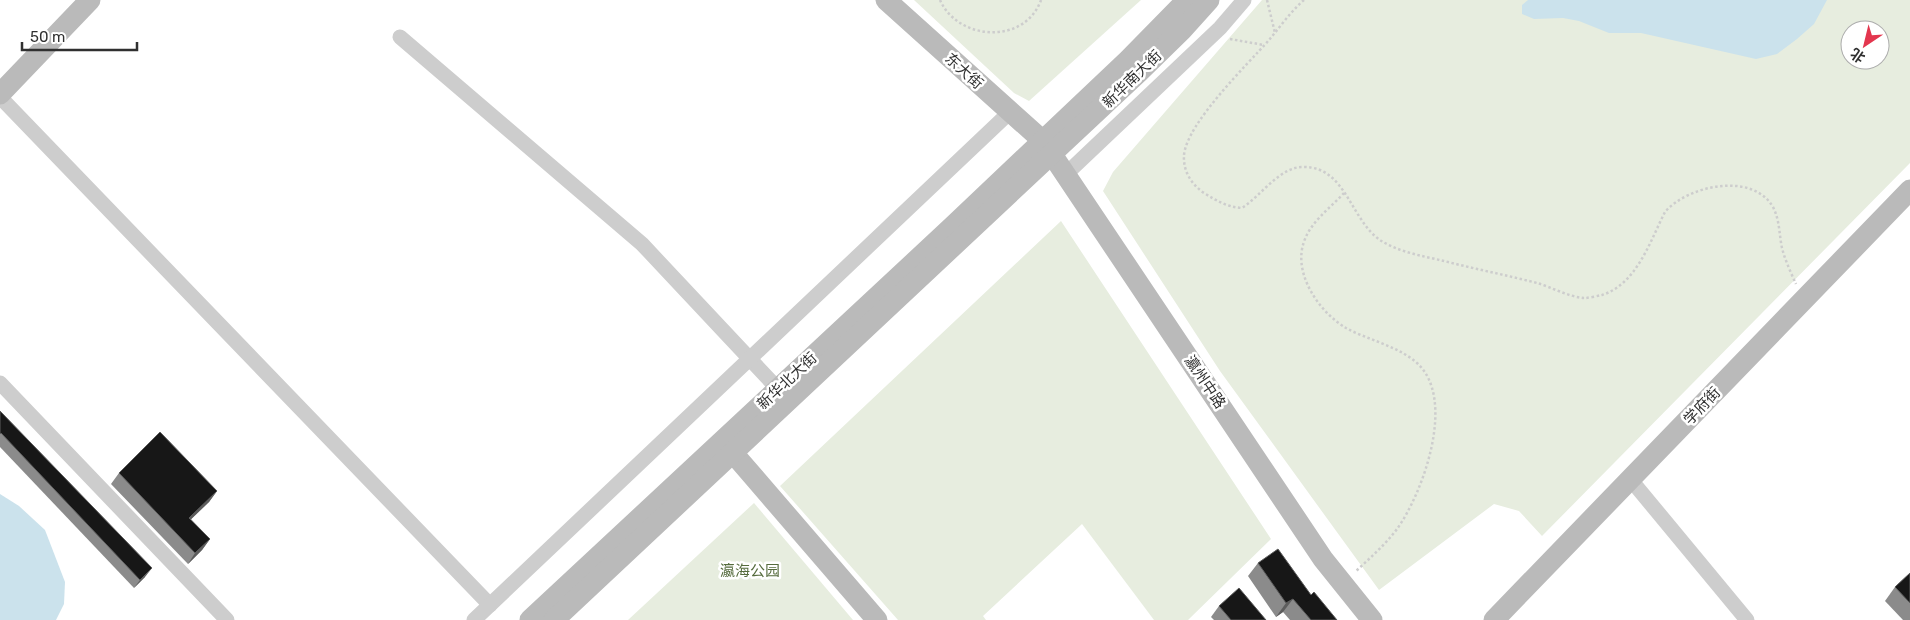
<svg xmlns="http://www.w3.org/2000/svg" width="1910" height="620" font-family="Rubik,'Noto Sans SC',sans-serif">
  <rect width="100%" height="100%" fill="#fff"/>
  <g fill="#e7eddf" fill-rule="evenodd">
    <polygon points="914,0 1141,0 1029,101 1014,93"/>
    <path d="M 1262,0 L 1910,0 L 1910,163 L 1542,536 L 1519,511 L 1494,504 L 1379,590 L 1220,371 L 1103,191 L 1113,172 ZM 1850,30 L 1880,30 L 1880,60 L 1850,60 Z"/>
    <polygon points="1061,221 1271,539 1188,620 1154,620 1082,524 983,616 986,620 898,620 780,486"/>
    <polygon points="754,503 853,620 628,620"/>
  </g>
  <g fill="#cbe2ec">
    <polygon points="1528,0 1827,0 1814,24 1797,39 1777,54 1756,59 1641,33 1609,33 1579,21 1563,18 1534,19 1522,14 1522,5"/>
    <polygon points="0,494 19,506 45,530 65,582 64,604 56,620 0,620"/>
  </g>
  <g fill="none" stroke-linecap="round" stroke-linejoin="round">
    <g stroke="#cdcdcd" stroke-width="2.5" stroke-dasharray="2.5 2.5" stroke-linecap="butt">
      <path d="M 940,0 C 958,41 1025,45 1041,0"/>
      <polyline points="1267,0 1275,33"/>
      <path d="M 1304,0 C 1291,11 1280,27 1269,40 C 1247,65 1187,123 1184,155 C 1183,171 1191,184 1204,193 C 1217,201 1227,207 1242,208 C 1261,196 1280,166 1304,167 C 1346,167 1350,219 1380,240 C 1398,252 1423,256 1444,261 C 1475,269 1506,275 1537,283 C 1551,287 1569,297 1584,298 C 1589,298 1597,296 1602,295 C 1637,284 1650,241 1665,212 C 1687,186 1752,171 1773,207 C 1780,221 1779,234 1782,248 C 1785,260 1791,273 1796,284"/>
      <polyline points="1230,39 1264,45"/>
      <path d="M 1344,193 C 1331,207 1312,221 1305,239 C 1291,272 1319,312 1346,328 C 1368,340 1398,346 1417,363 C 1457,399 1423,493 1397,529 C 1385,545 1370,558 1355,572"/>
    </g>
    <g stroke="#cdcdcd" stroke-width="15">
      <polyline points="400,37 642,244 778,389"/>
      <polyline points="0,97 490,605"/>
      <polyline points="1065,175 1220,28 1244,0"/>
      <polyline points="0,383 227,620"/>
      <polyline points="1631,480 1747,620"/>
      <polyline points="474,620 1010,112"/>
    </g>
    <g stroke="#bababa" stroke-width="21">
      <polyline points="886,0 1043,141 1323,559 1372,620"/>
      <polyline points="0,94 90,0"/>
      <polyline points="733,453 877,620"/>
      <polyline points="530,620 953,226 1128,60 1187,0"/>
      <polyline points="554,620 1139,72 1182,30 1209,0"/>
      <polyline points="1494,620 1910,190"/>
    </g>
  </g>
  <g fill="#8b8b8b">
    <polygon points="0,411 145,577 134,588 0,447"/>
    <polygon points="119,473 217,491 209,502 191,519 210,539 202,550 188,564 111,484"/>
    <polygon points="1258,563 1311,595 1337,620 1290,620 1283,612 1276,617 1248,576"/>
    <polygon points="1910,573 1910,620 1903,620 1885,601 1895,587"/>
    <polygon points="1219,606 1266,620 1214,620 1211,617"/>
  </g>
  <g fill="#5d5d5d">
    <polygon points="217,491 209,502 182,528 189,518"/>
    <polygon points="210,539 202,550 188,564 195,553"/>
    <polygon points="152,568 145,577 134,588 140,580"/>
    <polygon points="1293,599 1283,612 1276,617 1286,603"/>
  </g>
  <g fill="#171717" stroke="#5d5d5d">
    <polygon points="0,411 152,568 140,580 1,433 0,434"/>
    <polygon points="160,432 217,491 189,518 210,539 195,553 119,473"/>
    <polygon points="1278,549 1311,595 1314,592 1337,620 1311,620 1293,599 1286,603 1258,563"/>
    <polygon points="1910,573 1910,603 1895,587"/>
    <polygon points="1239,588 1266,620 1231,620 1219,606"/>
  </g>
  <g text-anchor="middle" stroke-width="5" stroke-linejoin="round" paint-order="stroke">
    <g font-size="15" fill="#303030" stroke="#fff">
      <text transform="translate(964 71) rotate(42)" y="5">东大街</text>
      <text transform="translate(1132 79) rotate(-44)" y="5">新华南大街</text>
      <text transform="translate(787 381) rotate(-43)" y="5">新华北大街</text>
      <text transform="translate(1205 382) rotate(56)" y="5">瀛州中路</text>
      <text transform="translate(1702 406) rotate(-46)" y="5">学府街</text>
    </g>
    <g font-size="15" fill="#566c3e" stroke="#fff">
      <text x="750" y="576">瀛海公园</text>
    </g>
  </g>
  <g transform="translate(1865 45) rotate(215)"><circle r="24" fill="#ffffff" stroke="#acacac"/>
  <path d="M0-4L9 19L0 12L-9 19Z" fill="#e3364e"/>
  <text y="-8" font-size="14" font-weight="bold" text-anchor="middle" fill="#303030">北</text>
  </g>
  <path d="M22 42v8h115v-8" fill="none" stroke="#303030" stroke-width="2.5"/>
  <text x="30" y="42" font-size="15" fill="#303030" stroke="#ffffff" stroke-width="4" paint-order="stroke">50 m</text>
</svg>
